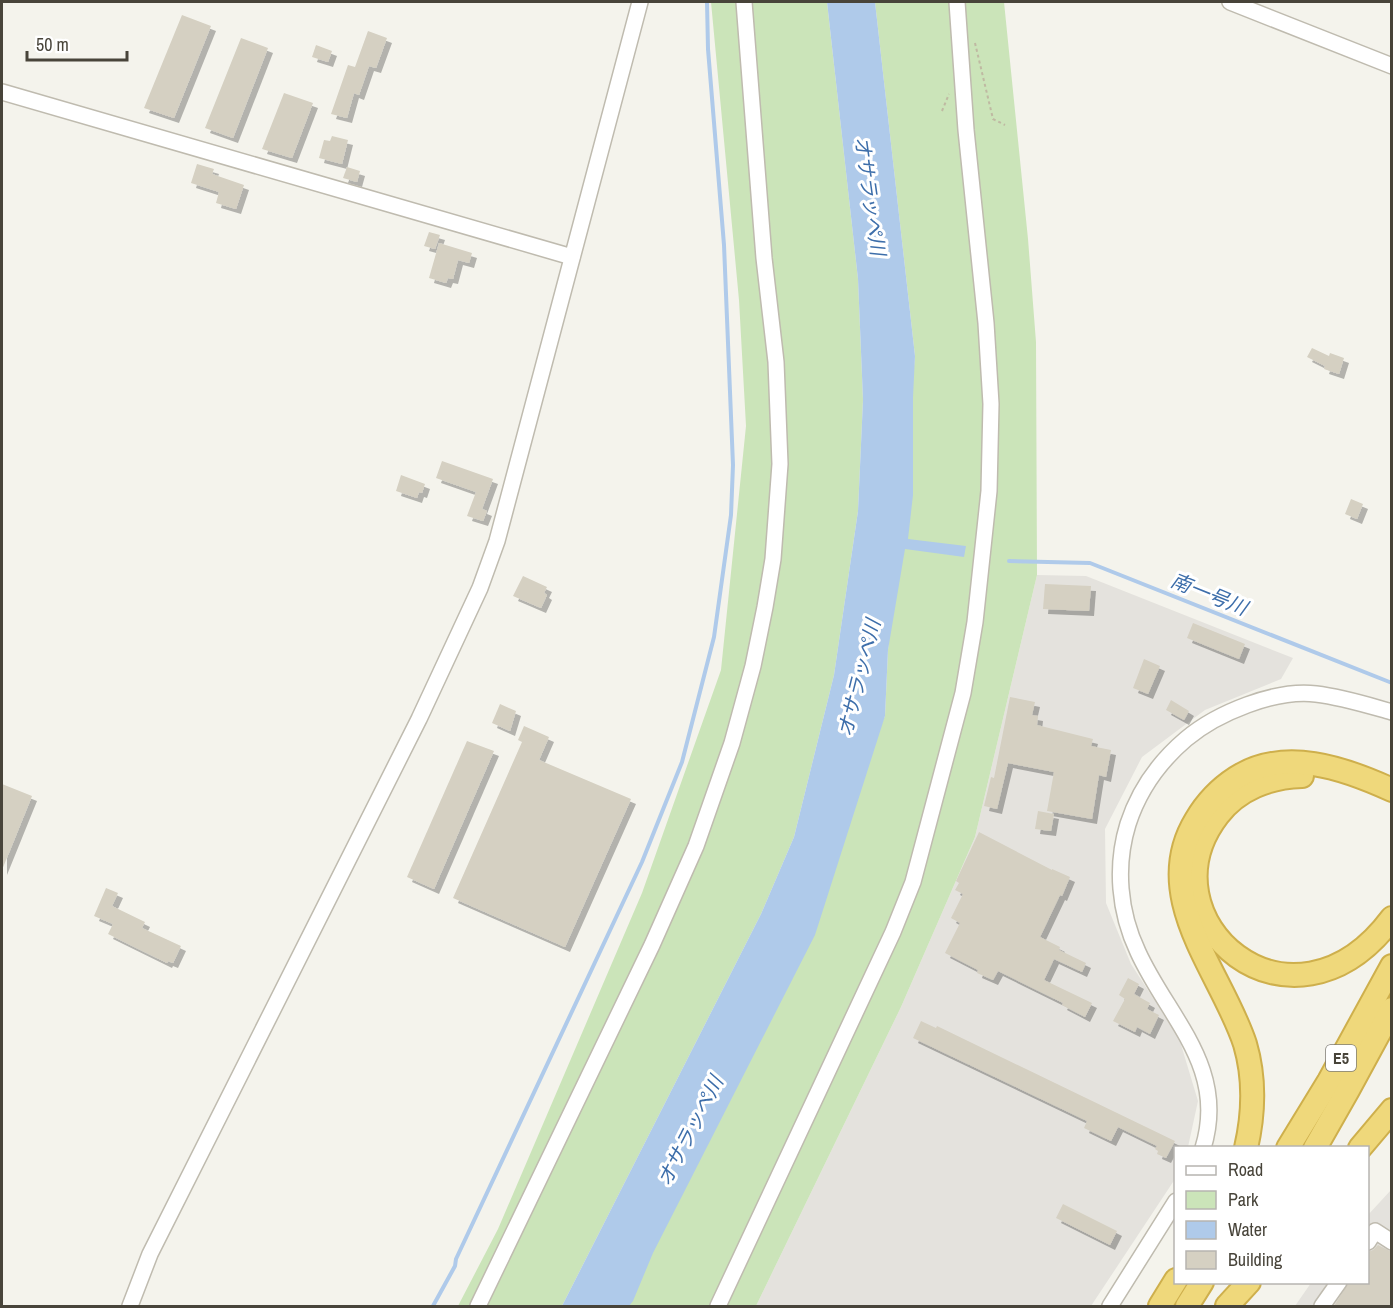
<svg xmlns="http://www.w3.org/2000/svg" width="1393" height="1308" font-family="'Archivo Narrow','Noto Sans JP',sans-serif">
  <defs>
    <filter id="shadow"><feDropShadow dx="5" dy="5" stdDeviation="0" flood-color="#0004"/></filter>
  </defs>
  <rect width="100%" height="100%" fill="#f4f3ec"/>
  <g fill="#e4e2dd">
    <polygon points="1037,575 1086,576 1293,658 1281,679 1205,710 1142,757 1105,829 1106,903 1131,964 1179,1038 1198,1101 1188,1147 1176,1148 1175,1179 1091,1306 756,1306 901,1007 975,837"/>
    <polygon points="1391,1190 1391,1306 1295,1306 1311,1283 1368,1282 1368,1215"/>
  </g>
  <g fill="#cbe4b9">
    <polygon points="711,2 827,2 858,279 863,400 858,511 834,675 794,837 761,914 562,1306 458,1306 498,1229 642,893 721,670 746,426 739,300"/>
    <polygon points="875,2 1004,2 1028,239 1036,342 1037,575 975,837 901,1007 756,1306 629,1306 885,716 888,650 915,356"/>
  </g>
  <polygon fill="#afcaea" points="827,2 875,2 915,356 913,397 913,495 908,539 966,546 964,557 905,549 888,650 885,716 815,935 653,1253 633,1301 629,1306 562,1306 761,914 794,837 834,675 858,511 863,400 858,279"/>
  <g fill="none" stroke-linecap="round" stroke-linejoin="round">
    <g stroke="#afcaea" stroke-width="4">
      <polyline points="1009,561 1090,563 1392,683"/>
      <polyline points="433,1306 455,1266 456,1259 642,862 682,762 714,637 731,515 733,465 724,245 708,49 707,2"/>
    </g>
  </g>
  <g fill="#d5d0c2" filter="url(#shadow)">
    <polygon points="182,15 211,26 174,118 144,108"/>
    <polygon points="368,31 387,38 376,68 369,66 359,95 354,93 347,118 331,114 348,65 355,67"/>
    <polygon points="241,38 268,48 233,138 205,128"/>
    <polygon points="316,45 332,51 328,62 312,57"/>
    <polygon points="284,93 313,103 292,158 262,149"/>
    <polygon points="332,136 348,140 342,164 319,158 324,140 330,141"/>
    <polygon points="197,164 214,169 212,174 244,185 236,209 216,203 219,192 191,183"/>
    <polygon points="347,167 360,171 357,182 343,178"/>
    <polygon points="429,232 440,235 435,249 424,246"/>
    <polygon points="439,243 472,253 469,263 458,260 453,279 448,278 446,283 429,278"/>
    <polygon points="1312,348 1329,356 1330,353 1344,358 1339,374 1324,369 1325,366 1307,357"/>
    <polygon points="442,461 493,479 482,509 487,511 483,521 467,516 476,492 436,478"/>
    <polygon points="401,475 425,484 422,493 419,492 417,498 396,491"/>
    <polygon points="1351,499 1363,504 1357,519 1345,514"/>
    <polygon points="523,576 547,587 544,593 547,595 541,608 513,596"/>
    <polygon points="1045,584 1091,586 1089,611 1043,609"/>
    <polygon points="1193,623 1245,644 1239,659 1187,638"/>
    <polygon points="1144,659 1160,666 1148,694 1133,688"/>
    <polygon points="1010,697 1035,702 1032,715 1038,716 1037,725 1093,739 1091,746 1111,750 1106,777 1099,775 1092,819 1047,811 1054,772 1008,763 997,809 984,806 991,777 994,778"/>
    <polygon points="1171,700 1189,711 1184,720 1166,710"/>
    <polygon points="500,704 516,711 510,731 492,723"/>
    <polygon points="524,726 549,737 539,760 631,799 565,947 453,898 522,742 518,740"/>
    <polygon points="467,741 494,751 434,889 407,877"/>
    <polygon points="2,784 32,796 2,870"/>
    <polygon points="1038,811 1054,814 1051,831 1035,829"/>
    <polygon points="979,832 1052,870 1052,869 1070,877 1062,896 1060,895 1040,937 1060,947 1059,950 1086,963 1082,972 1054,959 1044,980 1092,1003 1085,1017 1062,1005 1063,1003 998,971 993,980 977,973 978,970 945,953 960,923 951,918 963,894 955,890 959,883 956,881"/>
    <polygon points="106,888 118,893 112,906 145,922 142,928 181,946 173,963 168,961 167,963 108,934 113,924 94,916"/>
    <polygon points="1128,978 1139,984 1134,994 1150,1003 1147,1009 1159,1015 1150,1034 1137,1027 1135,1032 1113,1021 1125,999 1119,995"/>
    <polygon points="921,1021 936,1028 937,1026 1175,1141 1166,1158 1157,1154 1158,1151 1155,1149 1157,1146 1118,1127 1111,1141 1084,1128 1087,1121 913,1038"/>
    <polygon points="1063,1204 1117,1231 1110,1245 1056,1218"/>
    <polygon points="1378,1245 1392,1252 1392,1306 1334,1306 1349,1282 1368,1282 1368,1252 1373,1250"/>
  </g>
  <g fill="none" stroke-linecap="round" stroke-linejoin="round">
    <defs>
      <g id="minor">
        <polyline points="1230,2 1392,66"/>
        <polyline points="2,92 572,257"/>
        <path d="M 1203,1148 C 1228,1067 1168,1018 1138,952 C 1119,912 1115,866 1128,824 C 1139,790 1159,762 1186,739 C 1217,713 1275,689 1316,694 C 1342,697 1367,705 1392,712"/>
        <polyline points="1368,1242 1375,1231 1392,1242"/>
        <polyline points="130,1306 150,1254 419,719 480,588 497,541 640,2"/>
        <polyline points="478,1306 652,945 696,846 732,743 753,666 765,607 773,559 780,464 776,362 764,258 744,2"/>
        <polyline points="718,1306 893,932 913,882 963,693 975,622 989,491 991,404 986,323 966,130 957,2"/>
        <polyline points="1110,1306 1176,1201"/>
        <polyline points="1322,1306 1339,1282"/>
      </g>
      <g id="highway">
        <path d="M 1302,776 C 1269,777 1238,789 1218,815 C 1138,919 1291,1053 1392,918"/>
        <path d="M 1246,1148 C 1254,1113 1255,1078 1245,1044 C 1222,973 1149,897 1196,820 C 1206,803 1219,789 1236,778 C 1284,747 1344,768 1392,790"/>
        <polyline points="1288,1148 1329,1081 1392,966"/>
        <polyline points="1315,1148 1348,1090 1392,1009"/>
        <polyline points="1360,1148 1392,1110"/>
        <polyline points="1160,1306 1176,1280"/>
        <polyline points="1187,1306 1202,1282"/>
        <polyline points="1227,1306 1249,1282"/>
      </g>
    </defs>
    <use href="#minor" stroke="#bfbbaf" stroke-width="18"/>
    <use href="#highway" stroke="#ceaf4c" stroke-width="26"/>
    <g stroke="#bfb9a2" stroke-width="2" stroke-dasharray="3 3" stroke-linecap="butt">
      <polyline points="975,43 993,119 1005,125"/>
      <polyline points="942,111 949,94"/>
    </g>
    <use href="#minor" stroke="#fff" stroke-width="15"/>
    <use href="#highway" stroke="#efd87b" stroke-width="22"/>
  </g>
  <g text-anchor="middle" stroke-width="6" stroke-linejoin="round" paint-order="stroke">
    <rect fill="#fff" stroke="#7f7c75" stroke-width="1.5" x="1326" y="1045" width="30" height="26" rx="4.5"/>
    <g font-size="16" font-weight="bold" fill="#48443a">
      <text x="1341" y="1064">E5</text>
    </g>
    <g font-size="20" font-style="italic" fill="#3d6eaa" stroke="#fff">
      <text transform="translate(870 196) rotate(82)" y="7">オサラッペ川</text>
      <text transform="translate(1209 594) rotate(22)" y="7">南一号川</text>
      <text transform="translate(859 678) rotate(-76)" y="7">オサラッペ川</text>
      <text transform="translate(690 1131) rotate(-63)" y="7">オサラッペ川</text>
    </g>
  </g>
  <rect width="1393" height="1308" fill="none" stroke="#48443a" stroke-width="6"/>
  <rect x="1174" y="1146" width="195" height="138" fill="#ffffff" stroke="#b6b4b0" stroke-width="1.5"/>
  <rect x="1186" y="1166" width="30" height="9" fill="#ffffff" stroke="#b6b4b0" stroke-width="1.5"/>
  <text x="1228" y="1176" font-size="18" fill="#48443a">Road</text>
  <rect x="1186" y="1191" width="30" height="18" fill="#cbe4b9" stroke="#b6b4b0" stroke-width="1.5"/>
  <text x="1228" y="1206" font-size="18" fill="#48443a">Park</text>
  <rect x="1186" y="1221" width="30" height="18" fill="#afcaea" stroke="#b6b4b0" stroke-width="1.5"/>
  <text x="1228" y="1236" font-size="18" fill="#48443a">Water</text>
  <rect x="1186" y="1251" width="30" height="18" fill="#d5d0c2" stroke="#b6b4b0" stroke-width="1.5"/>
  <text x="1228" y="1266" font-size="18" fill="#48443a">Building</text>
  <path d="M27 51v9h100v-9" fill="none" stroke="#48443a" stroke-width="3"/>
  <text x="36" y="51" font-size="18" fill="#48443a" stroke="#ffffff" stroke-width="4.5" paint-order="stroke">50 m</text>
</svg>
